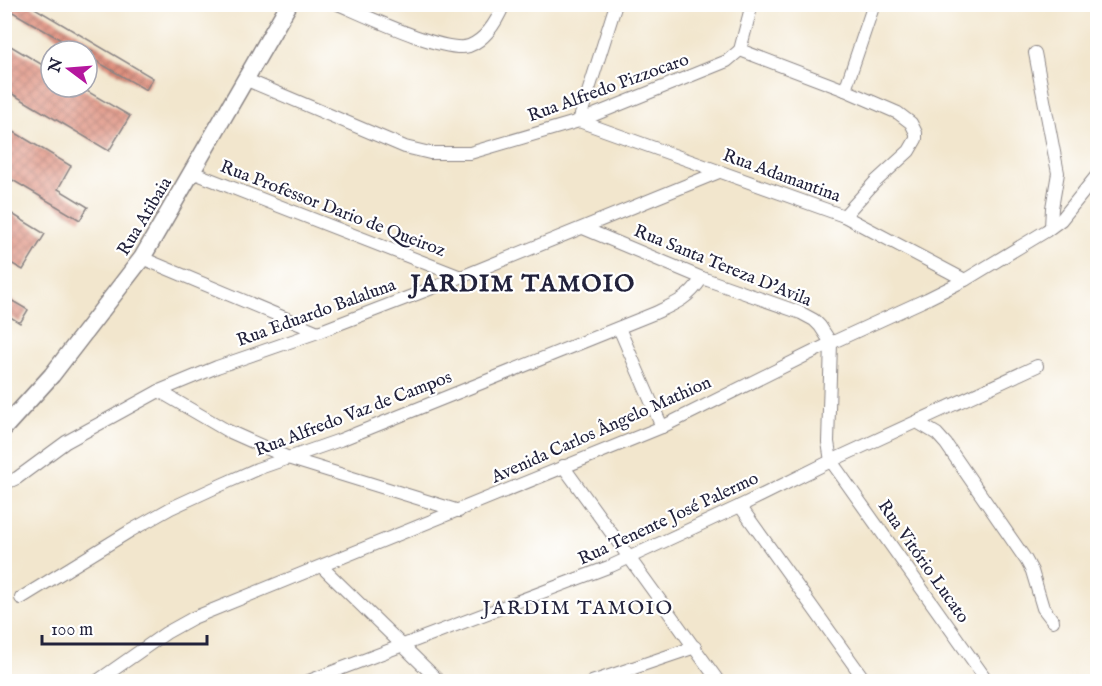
<svg xmlns="http://www.w3.org/2000/svg" width="1102" height="686" font-family="'IM FELL English',serif">
  <defs>
    <pattern id="building-cross-hatch" width="8" height="8" patternUnits="userSpaceOnUse" patternTransform="scale(1.5)"><rect width="8" height="8" fill="#de8f7d"/><path d="M0 0l8 8M0 8l8-8" fill="none" stroke="#b47468"/></pattern>
  </defs>
  <rect width="100%" height="100%" fill="#fff"/>
  <filter id="ink" filterUnits="userSpaceOnUse"><feTurbulence type="fractalNoise" baseFrequency=".0167" numOctaves="2"/><feDisplacementMap in="SourceGraphic" scale="12" xChannelSelector="R" yChannelSelector="G"/><feConvolveMatrix kernelMatrix="1 2 1 2 8 2 1 2 1" color-interpolation-filters="sRGB"/></filter>
  <filter id="wash" filterUnits="userSpaceOnUse"><feTurbulence type="fractalNoise" baseFrequency=".008" numOctaves="4" result="noise"/><feDisplacementMap in="SourceGraphic" scale="24" xChannelSelector="R" yChannelSelector="G"/><feGaussianBlur stdDeviation="1.35" result="paint"/><feColorMatrix in="noise" values="0 0 0 0 0 0 0 0 0 0 0 0 0 0 0 0 0 1.4 0 .05"/><feComposite in="paint" operator="in"/></filter>
  <g filter="url(#wash)">
    <rect width="100%" height="100%" fill="#f2e6cd"/>
    <g id="blocks">
      <g fill="url(#building-cross-hatch)">
        <polygon points="4,4 28,4 153,78 146,90 89,57 93,51 80,51 4,7"/>
        <polygon points="4,42 51,70 51,87 80,87 130,116 109,151 4,89"/>
        <polygon points="4,126 71,166 58,189 88,207 80,220 4,175"/>
        <polygon points="9,212 45,234 23,270 4,259 4,219"/>
        <polygon points="4,296 28,310 20,323 4,313"/>
      </g>
    </g>
  </g>
  <g filter="url(#ink)">
    <use href="#blocks" fill-opacity="0" stroke="#8a8484" stroke-width="1.5"/>
    <g fill="none" stroke-linecap="round" stroke-linejoin="round">
      <defs>
        <g id="street">
          <path d="M 338,4 C 364,15 445,54 469,46 C 487,39 497,21 504,4"/>
          <polyline points="740,50 845,90 898,113 911,123 916,133 916,139 909,151 875,182 844,216"/>
          <polyline points="740,50 752,4"/>
          <polyline points="1035,53 1058,173 1052,208 1051,227"/>
          <polyline points="247,80 405,147 430,153 470,153 579,121 727,61 740,50"/>
          <polyline points="845,90 874,4"/>
          <polyline points="579,121 844,216 965,280"/>
          <polyline points="579,121 616,4"/>
          <polyline points="192,172 461,277"/>
          <polyline points="583,228 702,278 801,313 814,320 820,326 831,343 828,442 831,461 988,682"/>
          <polyline points="142,258 318,332"/>
          <polyline points="619,328 662,427"/>
          <polyline points="159,391 226,430 291,459 459,511"/>
          <polyline points="917,422 937,434 946,444 1026,560 1032,571 1043,608 1053,621"/>
          <polyline points="563,466 719,682"/>
          <polyline points="4,484 17,478 66,442 159,391 217,367 318,332 461,277 719,172"/>
          <polyline points="740,506 866,682"/>
          <polyline points="322,567 440,682"/>
          <path d="M 21,598 L 130,531 L 171,508 L 221,485 L 257,469 L 340,440 L 655,313 C 677,303 689,298 702,278"/>
          <polyline points="96,682 166,633 193,618 662,427 831,343 927,299 965,280 1046,231 1061,220 1098,174"/>
          <polyline points="306,682 611,566 740,506 831,461 1037,366"/>
          <polyline points="592,682 695,647"/>
        </g>
        <polyline id="secondary" points="4,428 52,375 142,258 289,4"/>
      </defs>
      <use href="#street" stroke="#8a8484" stroke-width="14"/>
      <use href="#secondary" stroke="#8a8484" stroke-width="19"/>
      <use href="#street" stroke="#fff" stroke-width="12"/>
      <use href="#secondary" stroke="#fff" stroke-width="16"/>
    </g>
  </g>
  <g text-anchor="middle" stroke-width="4.5" stroke-linejoin="round" paint-order="stroke">
    <g font-size="18" fill="#22223b" stroke="#fff">
      <text transform="translate(608 87) rotate(-20)" y="6">Rua Alfredo Pizzocaro</text>
      <text transform="translate(782 175) rotate(20)" y="6">Rua Adamantina</text>
      <text transform="translate(333 208) rotate(21)" y="6">Rua Professor Dario de Queiroz</text>
      <text transform="translate(144 216) rotate(-59)" y="6">Rua Atibaia</text>
      <text transform="translate(723 265) rotate(22)" y="6">Rua Santa Tereza D'Avila</text>
      <text transform="translate(316 312) rotate(-20)" y="6">Rua Eduardo Balaluna</text>
      <text transform="translate(353 413) rotate(-21)" y="6">Rua Alfredo Vaz de Campos</text>
      <text transform="translate(601 429) rotate(-24)" y="6">Avenida Carlos Ângelo Mathion</text>
      <text transform="translate(668 518) rotate(-25)" y="6">Rua Tenente José Palermo</text>
      <text transform="translate(924 561) rotate(55)" y="6">Rua Vitório Lucato</text>
    </g>
    <g font-size="20" letter-spacing="1.5" fill="#22223b" stroke="#fff">
      <text x="578" y="614">JARDIM TAMOIO</text>
    </g>
    <g font-size="24" font-weight="bold" letter-spacing="1.5" fill="#22223b" stroke="#fff">
      <text x="523" y="291">JARDIM TAMOIO</text>
    </g>
  </g>
  <rect width="1102" height="686" fill="none" stroke="#fff" stroke-width="24"/>
  <g transform="translate(69 69) rotate(286)"><circle r="28" fill="#ffffff" stroke="#a7a7b1" stroke-width="1.5"/>
  <path d="M0-4.5L10 22L0 15L-10 22Z" fill="#b5179e"/>
  <text y="-9" font-size="16" font-weight="bold" text-anchor="middle" fill="#22223b">N</text>
  </g>
  <path d="M42 635v9h165v-9" fill="none" stroke="#22223b" stroke-width="3"/>
  <text x="51" y="635" font-size="18" fill="#22223b" stroke="#ffffff" stroke-width="4.5" paint-order="stroke">100 m</text>
</svg>
